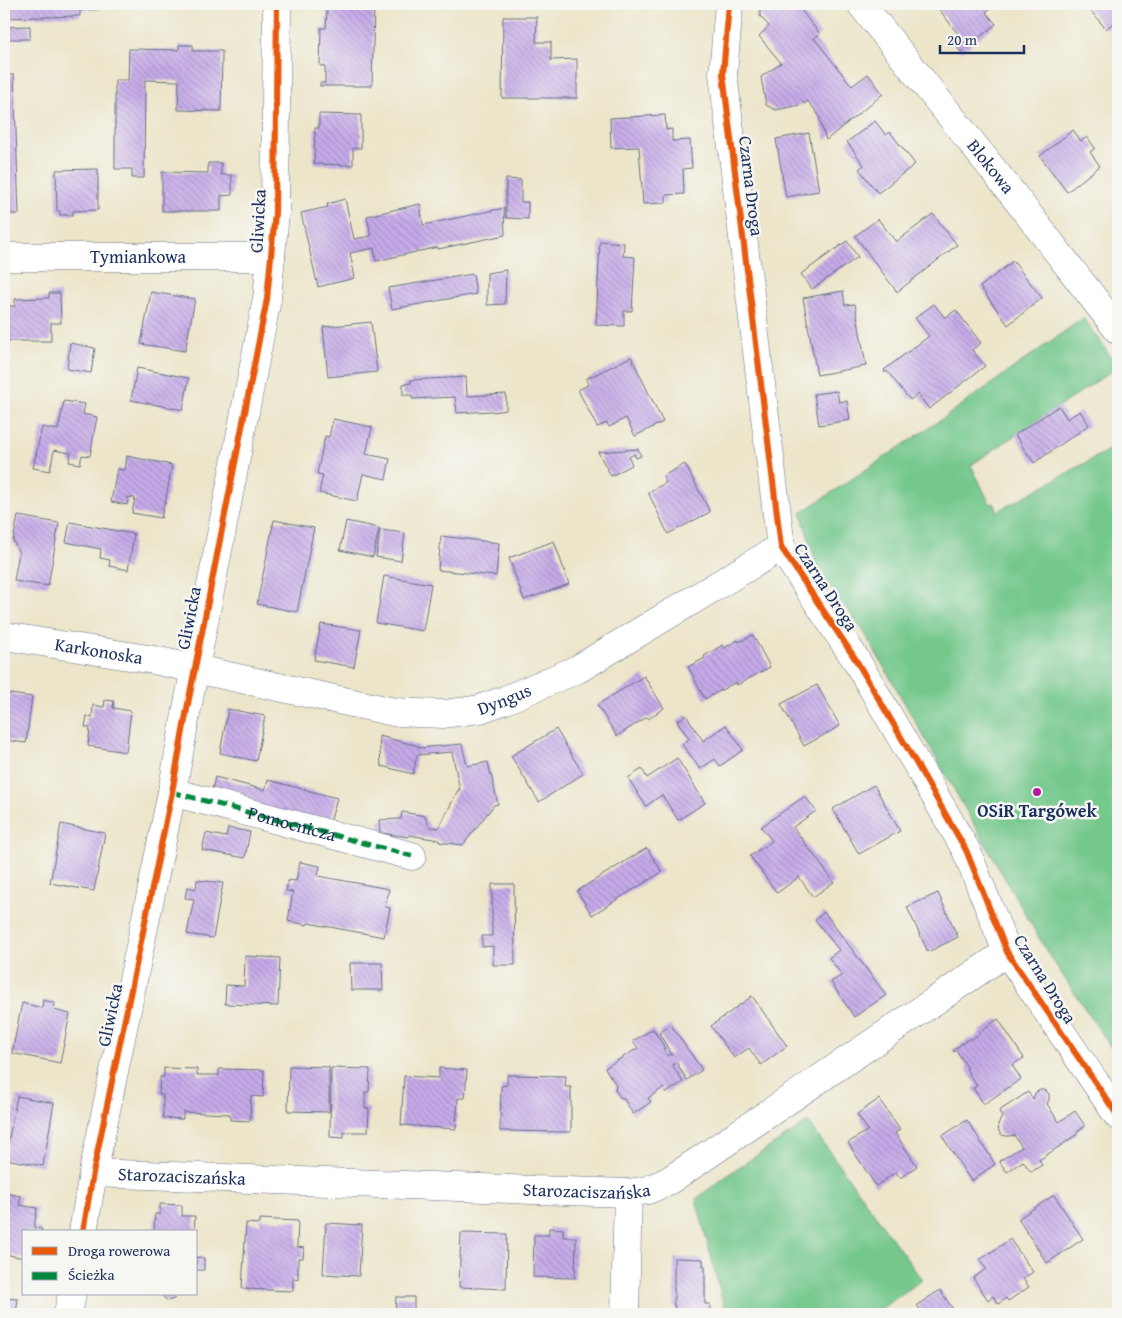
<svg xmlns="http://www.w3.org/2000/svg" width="1122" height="1318" font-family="'Gentium Book Plus',serif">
  <defs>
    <pattern id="building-back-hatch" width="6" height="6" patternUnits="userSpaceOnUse" patternTransform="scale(1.25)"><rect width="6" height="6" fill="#c6abe9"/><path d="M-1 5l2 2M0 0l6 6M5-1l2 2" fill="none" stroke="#a08cc0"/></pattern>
  </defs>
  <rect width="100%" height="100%" fill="#f6f6f2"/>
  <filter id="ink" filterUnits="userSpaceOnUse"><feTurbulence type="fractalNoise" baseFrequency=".02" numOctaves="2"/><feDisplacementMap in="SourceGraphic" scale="10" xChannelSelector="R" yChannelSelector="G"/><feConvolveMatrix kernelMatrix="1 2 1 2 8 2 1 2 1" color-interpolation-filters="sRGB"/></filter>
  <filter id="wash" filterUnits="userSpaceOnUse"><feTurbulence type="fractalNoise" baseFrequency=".0096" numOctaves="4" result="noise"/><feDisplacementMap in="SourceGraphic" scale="20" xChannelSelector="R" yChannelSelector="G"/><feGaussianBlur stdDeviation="1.12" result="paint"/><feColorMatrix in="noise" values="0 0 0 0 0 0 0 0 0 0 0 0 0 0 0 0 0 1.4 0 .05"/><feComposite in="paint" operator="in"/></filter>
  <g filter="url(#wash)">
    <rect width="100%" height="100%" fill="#ece5c9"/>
    <g fill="#74c88c" stroke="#487c75">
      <polygon points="1083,318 1118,367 971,465 990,504 994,503 998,511 1118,445 1118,1058 1047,952 864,632 819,573 801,513 945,417"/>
      <polygon points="808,1122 922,1280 873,1314 726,1314 696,1199 736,1169"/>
    </g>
    <g id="blocks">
      <g fill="url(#building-back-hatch)">
        <polygon points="5,4 98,4 98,9 80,10 80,16 5,18"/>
        <polygon points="760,4 796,4 820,34 814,38 852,86 868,74 883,94 826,140 818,114 808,101 804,104 803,102 800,105 776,110 766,105 761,77 781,63 759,36 769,26 760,16"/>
        <polygon points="935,4 994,4 995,5 986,12 996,24 961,52 951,40 958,34"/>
        <polygon points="1085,4 1118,4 1118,19 1106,29"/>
        <polygon points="321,6 374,8 372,86 320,86 320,83 325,83 325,66 320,66 321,28 326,28 327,9 321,9"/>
        <polygon points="503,17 537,17 536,42 551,42 551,60 577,59 577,98 502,98"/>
        <polygon points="30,26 30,39 4,39 4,27"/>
        <polygon points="179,45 193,45 193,51 222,51 221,111 178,110 179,81 145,80 144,178 132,178 132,169 115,169 115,80 128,80 129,49 179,50"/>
        <polygon points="4,75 14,75 19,214 4,214"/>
        <polygon points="319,114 361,115 361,148 353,148 353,165 314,164 315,128 319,128"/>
        <polygon points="665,115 666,130 672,129 672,141 690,140 692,168 683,169 684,194 666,195 666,203 643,204 639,147 611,148 610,118"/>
        <polygon points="875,121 886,135 890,132 915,164 878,193 859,169 864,165 847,142"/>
        <polygon points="1073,130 1081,141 1087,137 1095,148 1090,152 1100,166 1067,192 1040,156"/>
        <polygon points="809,133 819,191 786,197 776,139"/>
        <polygon points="208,163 221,163 221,175 232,175 232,195 221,196 221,211 162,211 162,172 208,173"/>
        <polygon points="98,169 98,210 73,211 73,215 60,215 60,211 57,211 56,170"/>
        <polygon points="506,179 521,180 521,202 528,202 528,219 506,218"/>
        <polygon points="345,199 354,239 371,236 367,216 420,204 423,225 504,208 505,235 438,249 438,247 376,261 374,248 350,253 355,278 318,287 301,213 328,207 327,204"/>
        <polygon points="933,214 957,245 897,292 855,236 878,219 896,242"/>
        <polygon points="600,241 624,243 623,256 635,257 632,311 624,311 624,326 596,325"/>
        <polygon points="847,241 858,257 812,289 801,274"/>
        <polygon points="1013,261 1042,298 1008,325 980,287"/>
        <polygon points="506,270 505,304 487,305 487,273"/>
        <polygon points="473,274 476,294 392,309 388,288"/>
        <polygon points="843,291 845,305 855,304 866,366 817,375 803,298"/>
        <polygon points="151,292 195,299 185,351 141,344"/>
        <polygon points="49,293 60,293 61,323 51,323 51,341 8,341 8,306 15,306 15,299 49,298"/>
        <polygon points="934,304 945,318 956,310 981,343 972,350 985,366 929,409 918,394 910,400 887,371 885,373 884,370 929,336 915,318"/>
        <polygon points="371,322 377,372 328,377 323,327"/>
        <polygon points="70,343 95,348 91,373 67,369"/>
        <polygon points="631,357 663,422 635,436 626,418 609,427 607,423 597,427 578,390 588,385 586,379"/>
        <polygon points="137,368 189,378 183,410 131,400"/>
        <polygon points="466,377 467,396 506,394 506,410 493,412 492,411 457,413 455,397 412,399 412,395 403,395 403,384 411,383 411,380"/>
        <polygon points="837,391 839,402 847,401 850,420 819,425 814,394"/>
        <polygon points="64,401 85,404 83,414 97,417 90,456 82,455 80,464 69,462 71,453 54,450 50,471 33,468 42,427 58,430"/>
        <polygon points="1059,406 1067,419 1080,411 1089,425 1034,463 1015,435"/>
        <polygon points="333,419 372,427 366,454 390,459 386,479 363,474 357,501 319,493 323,475 317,474 325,436 329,437"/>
        <polygon points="638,449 641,456 636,458 634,454 629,457 632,465 611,476 598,452"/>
        <polygon points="127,456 172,465 165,504 164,504 161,518 132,513 135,498 128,497 127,505 111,502 117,469 125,470"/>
        <polygon points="685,464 710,512 668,534 648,492 666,483 663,476"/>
        <polygon points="18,516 59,523 48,586 14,581 19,552 13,541"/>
        <polygon points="274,520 314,528 297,612 257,604"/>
        <polygon points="346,521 379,528 373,557 340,550"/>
        <polygon points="70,522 134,534 128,570 109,566 110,560 100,558 101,549 66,542"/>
        <polygon points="380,530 405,533 401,561 376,557"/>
        <polygon points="441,536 499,543 496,576 438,570"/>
        <polygon points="554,541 569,584 524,600 509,558"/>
        <polygon points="384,576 431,584 423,631 376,623"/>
        <polygon points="321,624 361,630 354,667 314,660"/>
        <polygon points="753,635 770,667 739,684 737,685 736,682 705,699 688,667 705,658 704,656 721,646 723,645 724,648 738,640 739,642"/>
        <polygon points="644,676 664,708 648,719 647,717 617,736 597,705"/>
        <polygon points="817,685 840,726 804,746 781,704"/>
        <polygon points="4,693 32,697 26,743 4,740"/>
        <polygon points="105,700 114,701 113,708 131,711 126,752 88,746 90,728 85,727 87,716 92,717 93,705 104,707"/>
        <polygon points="228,709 265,716 256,761 220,753"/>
        <polygon points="686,715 703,741 726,725 743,750 720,766 715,759 700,769 682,744 689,739 677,721"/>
        <polygon points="556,729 583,774 539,802 511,756"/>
        <polygon points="379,736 419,746 419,748 462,744 467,766 488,762 498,804 494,805 463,845 439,842 439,840 409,835 409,837 380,833 379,820 401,819 402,812 426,816 425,818 430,827 439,828 458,790 460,790 452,752 417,755 413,774 381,766"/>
        <polygon points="677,758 705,803 678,820 662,795 646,806 628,778 642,769 647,778"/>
        <polygon points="215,777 265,790 268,780 337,798 329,826 211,795"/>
        <polygon points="874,785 900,831 859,854 833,809"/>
        <polygon points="805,796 816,811 793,827 834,882 813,897 799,877 777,893 750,856 772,841 761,827"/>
        <polygon points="61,824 105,833 94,891 50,883"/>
        <polygon points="228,828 250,832 245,858 202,850 206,833 226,837"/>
        <polygon points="647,848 662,872 592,915 577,891"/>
        <polygon points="300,862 320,866 318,876 389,889 385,907 390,908 384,937 308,923 307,925 288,921 293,892 286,891 288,880 296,881"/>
        <polygon points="197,880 223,883 213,938 187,934 194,899 185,898 187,887 196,889"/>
        <polygon points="492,884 514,884 515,965 493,965 493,946 482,947 482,936 492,936"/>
        <polygon points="938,893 958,937 928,952 907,907"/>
        <polygon points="824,912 886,995 854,1017 831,982 842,975 829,958 839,950 815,920"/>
        <polygon points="245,956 280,958 278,1006 225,1004 226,985 244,986"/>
        <polygon points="350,963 382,963 383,990 351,990"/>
        <polygon points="752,996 787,1046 761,1065 749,1048 734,1058 711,1026"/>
        <polygon points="43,1000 55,1003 54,1010 70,1014 60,1063 12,1053 22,1003 42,1008"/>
        <polygon points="998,1019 1024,1058 1012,1065 1021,1079 984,1104 973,1088 977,1086 966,1069 968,1068 956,1050 954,1052 953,1050 970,1038 971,1040 980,1033 979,1032"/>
        <polygon points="671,1025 702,1070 687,1080 676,1062 674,1063 673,1066 683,1082 666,1093 663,1088 648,1098 651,1102 633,1114 624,1099 620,1097 615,1090 616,1085 605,1068 638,1048 633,1041 653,1029 665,1048 663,1049 667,1055 672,1055 659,1033"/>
        <polygon points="289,1066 329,1067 329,1112 288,1111"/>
        <polygon points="164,1068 197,1069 197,1075 219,1075 219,1069 264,1070 263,1097 251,1096 250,1121 230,1120 230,1114 183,1112 183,1119 163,1118 163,1095 159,1094 160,1077 164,1077"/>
        <polygon points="331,1068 370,1069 369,1092 365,1092 365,1108 369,1108 368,1132 344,1132 344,1138 330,1137"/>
        <polygon points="439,1068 467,1070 465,1098 458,1098 456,1129 401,1125 404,1076 439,1078"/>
        <polygon points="507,1075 566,1076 565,1087 571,1087 571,1132 500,1131 501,1086 507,1085"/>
        <polygon points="1040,1090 1045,1090 1049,1094 1049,1100 1047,1104 1059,1122 1075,1111 1085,1126 1076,1132 1078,1134 1039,1160 1042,1165 1031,1172 1023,1161 1007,1172 999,1161 1022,1147 1014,1135 1010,1136 1006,1136 1002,1135 999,1132 998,1124 1002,1117 999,1111 1028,1092 1033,1099 1035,1093"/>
        <polygon points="17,1096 54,1103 43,1166 5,1159"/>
        <polygon points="879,1099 900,1130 895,1133 917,1166 900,1178 896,1172 876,1186 848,1143 868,1130 857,1114"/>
        <polygon points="967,1120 995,1164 971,1181 942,1136"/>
        <polygon points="4,1193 21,1196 19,1205 37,1208 34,1228 42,1229 41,1232 24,1232 24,1258 4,1254"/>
        <polygon points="1054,1195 1083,1239 1047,1263 1018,1219"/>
        <polygon points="160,1204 182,1205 182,1216 195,1216 194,1232 154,1232 155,1214 160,1214"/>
        <polygon points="260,1219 298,1221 297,1247 304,1248 303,1258 298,1258 298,1279 293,1278 293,1291 242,1289 246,1223 260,1224"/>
        <polygon points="326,1223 362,1225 359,1276 323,1274"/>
        <polygon points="549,1228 563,1229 563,1237 576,1237 575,1278 533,1277 534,1235 549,1235"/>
        <polygon points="461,1233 507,1234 506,1289 459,1287"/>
        <polygon points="1010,1239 1033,1272 1023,1279 1029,1287 1008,1301 1006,1298 998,1304 993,1296 988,1300 973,1278 986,1269 980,1260"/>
        <polygon points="196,1257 204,1258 204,1270 196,1270"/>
        <polygon points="674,1258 703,1259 703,1267 705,1266 705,1304 710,1304 710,1314 675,1314 675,1306 674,1306"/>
        <polygon points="940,1290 956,1314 923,1314 917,1305"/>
        <polygon points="162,1294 176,1294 174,1299 168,1301 164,1298"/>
        <polygon points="396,1297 414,1297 414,1314 395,1314"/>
        <polygon points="4,1298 18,1299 16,1314 4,1314"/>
      </g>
    </g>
  </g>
  <g filter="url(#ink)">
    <use href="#blocks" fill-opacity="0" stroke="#646f83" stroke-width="1"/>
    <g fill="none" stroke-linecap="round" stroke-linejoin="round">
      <defs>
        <g id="minor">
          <polyline points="729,4 723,74 781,547 856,660 919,768 966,850 1007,952 1118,1116"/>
          <path id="s1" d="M 861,4 L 1011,192 L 1118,330"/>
          <path id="s2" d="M 4,257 L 271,257"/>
          <path id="s3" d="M 4,636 L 154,660 L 394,712 L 444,714 L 480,709 L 505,700 L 578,669 L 781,547"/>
          <path id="s4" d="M 172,792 L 412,856"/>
          <path id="s5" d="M 93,1173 L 534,1190 L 628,1193 L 648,1190 L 668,1181 L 685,1170 L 1007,952"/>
          <polyline points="83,1232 93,1173 172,792 187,709 267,299 275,213 277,4"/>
          <polyline points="68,1314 72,1294"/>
          <polyline points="625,1314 628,1193"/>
        </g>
      </defs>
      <use href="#minor" stroke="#646f83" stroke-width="29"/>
      <use href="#minor" stroke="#fff" stroke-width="28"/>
      <polyline stroke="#00873e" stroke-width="5" stroke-dasharray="10 5" stroke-linecap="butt" points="172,792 412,856"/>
      <defs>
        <g id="cycleway">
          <polyline points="729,4 723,74 781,547 856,660 919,768 966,850 1007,952 1118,1116"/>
          <polyline points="83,1232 93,1173 172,792 187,709 267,299 275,213 277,4"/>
        </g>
      </defs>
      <use href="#cycleway" stroke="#f6f6f2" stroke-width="9"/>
      <use href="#cycleway" stroke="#e8590c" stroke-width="6"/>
    </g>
  </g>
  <circle fill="#b5179e" stroke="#f6f6f2" stroke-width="2" cx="1037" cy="792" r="5"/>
  <g text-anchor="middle" stroke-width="5" stroke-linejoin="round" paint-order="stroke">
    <g font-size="18" fill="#1b2f5e" stroke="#f6f6f2">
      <text dy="6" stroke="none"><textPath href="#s1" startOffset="208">Blokowa</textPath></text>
      <text transform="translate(751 186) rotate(83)" y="6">Czarna Droga</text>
      <text transform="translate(258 221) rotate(-87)" y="6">Gliwicka</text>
      <text dy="6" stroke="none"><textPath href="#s2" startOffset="134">Tymiankowa</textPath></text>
      <text transform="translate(826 587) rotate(57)" y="6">Czarna Droga</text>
      <text transform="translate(189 618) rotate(-79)" y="6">Gliwicka</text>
      <text dy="6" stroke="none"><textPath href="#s3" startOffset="96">Karkonoska</textPath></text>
      <text dy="6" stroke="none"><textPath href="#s3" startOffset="510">Dyngus</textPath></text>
      <text dy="6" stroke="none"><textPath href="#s4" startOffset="124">Pomocnicza</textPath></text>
      <text transform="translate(1045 979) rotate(58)" y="6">Czarna Droga</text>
      <text transform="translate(110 1015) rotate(-78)" y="6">Gliwicka</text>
      <text dy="6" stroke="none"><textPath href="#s5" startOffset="89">Starozaciszańska</textPath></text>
      <text dy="6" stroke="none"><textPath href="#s5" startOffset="494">Starozaciszańska</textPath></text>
    </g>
    <g font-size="18" font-weight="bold" fill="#1b2f5e" stroke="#f6f6f2">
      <text x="1037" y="817">OSiR Targówek</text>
    </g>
  </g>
  <rect width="1122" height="1318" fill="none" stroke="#f6f6f2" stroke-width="20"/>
  <rect x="22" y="1230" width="175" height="65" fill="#f6f6f2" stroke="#9ea6b7"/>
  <rect x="32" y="1247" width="25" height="8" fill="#e8590c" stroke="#9ea6b7"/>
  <text x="68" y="1256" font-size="15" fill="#1b2f5e">Droga rowerowa</text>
  <rect x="32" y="1272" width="25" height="8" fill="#00873e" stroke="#9ea6b7"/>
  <text x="68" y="1280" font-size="15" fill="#1b2f5e">Ścieżka</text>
  <path d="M940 45v8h84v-8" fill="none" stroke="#1b2f5e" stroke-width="2.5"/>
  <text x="947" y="45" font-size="15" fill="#1b2f5e" stroke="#f6f6f2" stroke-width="4" paint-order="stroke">20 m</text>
</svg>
